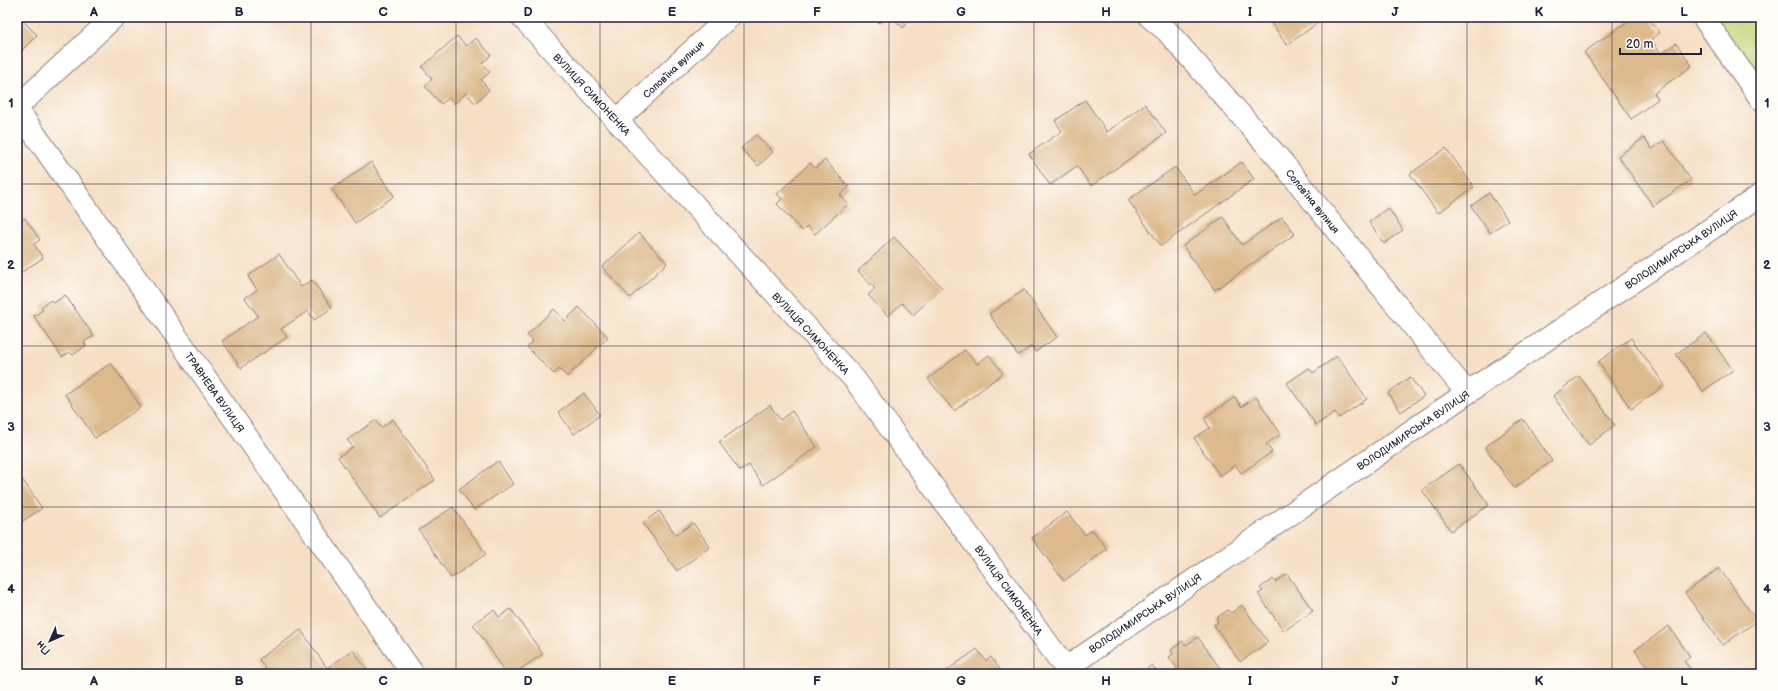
<svg xmlns="http://www.w3.org/2000/svg" width="1778" height="691" font-family="'Balsamiq Sans',sans-serif">
  <rect width="100%" height="100%" fill="#fdfcf7"/>
  <filter id="ink" filterUnits="userSpaceOnUse"><feTurbulence type="fractalNoise" baseFrequency=".025" numOctaves="2"/><feDisplacementMap in="SourceGraphic" scale="8" xChannelSelector="R" yChannelSelector="G"/><feConvolveMatrix kernelMatrix="1 2 1 2 8 2 1 2 1" color-interpolation-filters="sRGB"/></filter>
  <filter id="wash" filterUnits="userSpaceOnUse"><feTurbulence type="fractalNoise" baseFrequency=".012" numOctaves="4" result="noise"/><feDisplacementMap in="SourceGraphic" scale="16" xChannelSelector="R" yChannelSelector="G"/><feGaussianBlur stdDeviation="0.9" result="paint"/><feColorMatrix in="noise" values="0 0 0 0 0 0 0 0 0 0 0 0 0 0 0 0 0 1.4 0 .05"/><feComposite in="paint" operator="in"/></filter>
  <g filter="url(#wash)">
    <rect width="100%" height="100%" fill="#f6dfc5"/>
    <polygon fill="#c3d477" stroke="#727b59" points="1715,17 1761,17 1761,82"/>
    <g id="blocks">
      <g fill="#ddba8d">
        <polygon points="17,17 19,17 37,35 17,55"/>
        <polygon points="873,17 885,17 879,23"/>
        <polygon points="892,17 914,17 903,28"/>
        <polygon points="1267,17 1326,17 1287,45"/>
        <polygon points="1634,17 1648,17 1660,33 1651,39 1661,54 1676,43 1692,66 1654,93 1658,99 1631,119 1584,52"/>
        <polygon points="457,36 466,46 476,38 491,55 482,63 490,72 481,80 489,90 475,103 466,93 454,104 449,98 441,104 425,86 432,79 422,67"/>
        <polygon points="1085,100 1107,132 1145,104 1166,133 1091,186 1077,166 1050,185 1029,154 1062,131 1055,121"/>
        <polygon points="756,135 773,152 758,166 741,148"/>
        <polygon points="1644,138 1652,149 1664,141 1691,180 1653,206 1618,156"/>
        <polygon points="1446,148 1474,187 1438,213 1410,174"/>
        <polygon points="825,160 849,187 840,195 848,204 815,234 807,226 802,231 777,204 782,199 777,194 810,163 815,168"/>
        <polygon points="371,162 394,196 355,223 332,189"/>
        <polygon points="1242,162 1254,179 1161,246 1128,200 1175,167 1195,195"/>
        <polygon points="1489,193 1508,220 1490,233 1471,206"/>
        <polygon points="1388,208 1403,230 1384,244 1369,222"/>
        <polygon points="1223,217 1242,245 1282,217 1295,234 1215,290 1183,246"/>
        <polygon points="25,218 40,240 34,244 43,258 17,275 17,220 19,223"/>
        <polygon points="639,233 667,263 630,298 602,267"/>
        <polygon points="894,237 942,288 913,315 902,303 888,316 868,295 875,289 858,271"/>
        <polygon points="279,254 301,287 312,280 332,308 314,320 308,311 281,329 287,337 241,368 222,341 258,316 245,298 257,290 248,276"/>
        <polygon points="1024,290 1057,337 1035,352 1032,346 1018,355 989,314"/>
        <polygon points="65,295 94,336 84,342 86,346 73,355 70,352 62,357 34,316 43,310 41,307 51,300 54,303"/>
        <polygon points="579,307 608,337 567,377 559,369 554,374 527,347 533,341 527,335 554,309 565,321"/>
        <polygon points="1706,333 1733,370 1703,391 1676,354"/>
        <polygon points="1631,338 1665,385 1631,409 1598,362"/>
        <polygon points="965,350 977,364 989,355 1003,373 954,411 928,379"/>
        <polygon points="1337,356 1367,399 1339,418 1335,412 1316,425 1287,383 1309,368 1313,373"/>
        <polygon points="111,363 141,407 95,438 65,394"/>
        <polygon points="1579,376 1615,425 1589,445 1553,396"/>
        <polygon points="1410,377 1424,396 1401,412 1388,393"/>
        <polygon points="584,393 600,415 574,434 558,412"/>
        <polygon points="1235,397 1241,407 1256,397 1281,434 1266,444 1272,452 1241,473 1235,465 1220,476 1194,438 1210,428 1204,418"/>
        <polygon points="770,405 780,420 792,411 817,447 763,485 749,465 740,471 719,442"/>
        <polygon points="393,419 435,480 380,518 338,457 353,447 347,440 376,420 381,428"/>
        <polygon points="1523,419 1552,461 1514,488 1485,447"/>
        <polygon points="498,461 513,484 474,510 459,489"/>
        <polygon points="1459,464 1489,505 1451,531 1422,490"/>
        <polygon points="17,472 42,508 17,525"/>
        <polygon points="453,507 486,554 451,578 419,530"/>
        <polygon points="659,511 676,535 693,523 710,547 677,571 643,523"/>
        <polygon points="1067,512 1085,535 1092,529 1107,549 1064,581 1032,538"/>
        <polygon points="1719,568 1757,621 1723,645 1685,593"/>
        <polygon points="1287,574 1313,611 1284,631 1258,594 1263,591 1260,588 1273,579 1275,582"/>
        <polygon points="1242,605 1268,642 1240,662 1214,625 1218,622 1216,618 1228,610 1231,613"/>
        <polygon points="511,609 543,654 513,674 507,674 473,624 494,610 499,617"/>
        <polygon points="1669,626 1690,657 1684,661 1690,669 1683,674 1652,674 1635,650"/>
        <polygon points="301,630 327,668 353,650 370,674 269,674 259,659"/>
        <polygon points="1198,637 1224,674 1181,674 1169,657 1173,654 1171,650 1183,641 1186,645"/>
        <polygon points="977,649 986,661 991,657 1003,674 942,674"/>
        <polygon points="1152,665 1158,674 1132,674 1138,670 1141,674"/>
        <polygon points="681,669 685,674 674,674"/>
        <polygon points="1604,670 1607,674 1598,674"/>
      </g>
    </g>
  </g>
  <g filter="url(#ink)">
    <use href="#blocks" fill-opacity="0" stroke="#8c8080" stroke-width="1"/>
    <g fill="none" stroke-linecap="round" stroke-linejoin="round">
      <defs>
        <g id="street">
          <polyline points="522,17 855,380 1070,674"/>
          <polyline points="1150,17 1167,31 1281,161 1467,393"/>
          <polyline points="1703,17 1761,99"/>
          <polyline points="17,107 114,17"/>
          <polyline points="17,109 413,674"/>
          <polyline points="617,120 729,17"/>
          <polyline points="1066,668 1467,393 1761,195"/>
        </g>
      </defs>
      <use href="#street" stroke="#8c8080" stroke-width="24"/>
      <use href="#street" stroke="#fff" stroke-width="22"/>
    </g>
  </g>
  <path fill="none" stroke="#22223b" stroke-width="1" stroke-opacity="0.55" d="M 166,17 L 166,674M 311,17 L 311,674M 456,17 L 456,674M 600,17 L 600,674M 744,17 L 744,674M 889,17 L 889,674M 1034,17 L 1034,674M 1178,17 L 1178,674M 1322,17 L 1322,674M 1467,17 L 1467,674M 1612,17 L 1612,674M 17,184 L 1761,184M 17,346 L 1761,346M 17,507 L 1761,507"/>
  <g text-anchor="middle" stroke-width="3" stroke-linejoin="round" paint-order="stroke">
    <g font-size="10" fill="#22223b" stroke="#fdfcf7">
      <text transform="translate(673 69) rotate(-43)" y="4">Соловʼїна вулиця</text>
      <text transform="translate(592 94) rotate(47)" y="4">ВУЛИЦЯ СИМОНЕНКА</text>
      <text transform="translate(1313 201) rotate(51)" y="4">Соловʼїна вулиця</text>
      <text transform="translate(1681 249) rotate(-34)" y="4">ВОЛОДИМИРСЬКА ВУЛИЦЯ</text>
      <text transform="translate(811 333) rotate(47)" y="4">ВУЛИЦЯ СИМОНЕНКА</text>
      <text transform="translate(215 392) rotate(55)" y="4">ТРАВНЕВА ВУЛИЦЯ</text>
      <text transform="translate(1413 430) rotate(-34)" y="4">ВОЛОДИМИРСЬКА ВУЛИЦЯ</text>
      <text transform="translate(1009 590) rotate(54)" y="4">ВУЛИЦЯ СИМОНЕНКА</text>
      <text transform="translate(1145 613) rotate(-34)" y="4">ВОЛОДИМИРСЬКА ВУЛИЦЯ</text>
    </g>
  </g>
  <rect width="1778" height="691" fill="none" stroke="#fdfcf7" stroke-width="44"/>
  <g transform="translate(50 641) rotate(225)" stroke="#fdfcf7" stroke-width="3" paint-order="stroke">
  <path d="M0-3L7 15L0 10L-7 15Z" fill="#22223b"/>
  <text y="-6" font-size="11" font-weight="bold" text-anchor="middle" fill="#22223b">Пн</text>
  </g>
  <path d="M1620 48v6h81v-6" fill="none" stroke="#22223b" stroke-width="2"/>
  <text x="1626" y="48" font-size="12" fill="#22223b" stroke="#fdfcf7" stroke-width="3" paint-order="stroke">20 m</text>
  <rect x="22" y="22" width="1734" height="647" fill="none" stroke="#22223b" stroke-width="1.5"/>
  <g font-size="13" text-anchor="middle" font-weight="bold" fill="#22223b">
    <text x="94" y="16">A</text>
    <text x="239" y="16">B</text>
    <text x="383" y="16">C</text>
    <text x="528" y="16">D</text>
    <text x="672" y="16">E</text>
    <text x="817" y="16">F</text>
    <text x="961" y="16">G</text>
    <text x="1106" y="16">H</text>
    <text x="1250" y="16">I</text>
    <text x="1395" y="16">J</text>
    <text x="1539" y="16">K</text>
    <text x="1684" y="16">L</text>
    <text x="11" y="107">1</text>
    <text x="1767" y="107">1</text>
    <text x="11" y="269">2</text>
    <text x="1767" y="269">2</text>
    <text x="11" y="431">3</text>
    <text x="1767" y="431">3</text>
    <text x="11" y="593">4</text>
    <text x="1767" y="593">4</text>
    <text x="94" y="685">A</text>
    <text x="239" y="685">B</text>
    <text x="383" y="685">C</text>
    <text x="528" y="685">D</text>
    <text x="672" y="685">E</text>
    <text x="817" y="685">F</text>
    <text x="961" y="685">G</text>
    <text x="1106" y="685">H</text>
    <text x="1250" y="685">I</text>
    <text x="1395" y="685">J</text>
    <text x="1539" y="685">K</text>
    <text x="1684" y="685">L</text>
  </g>
</svg>
